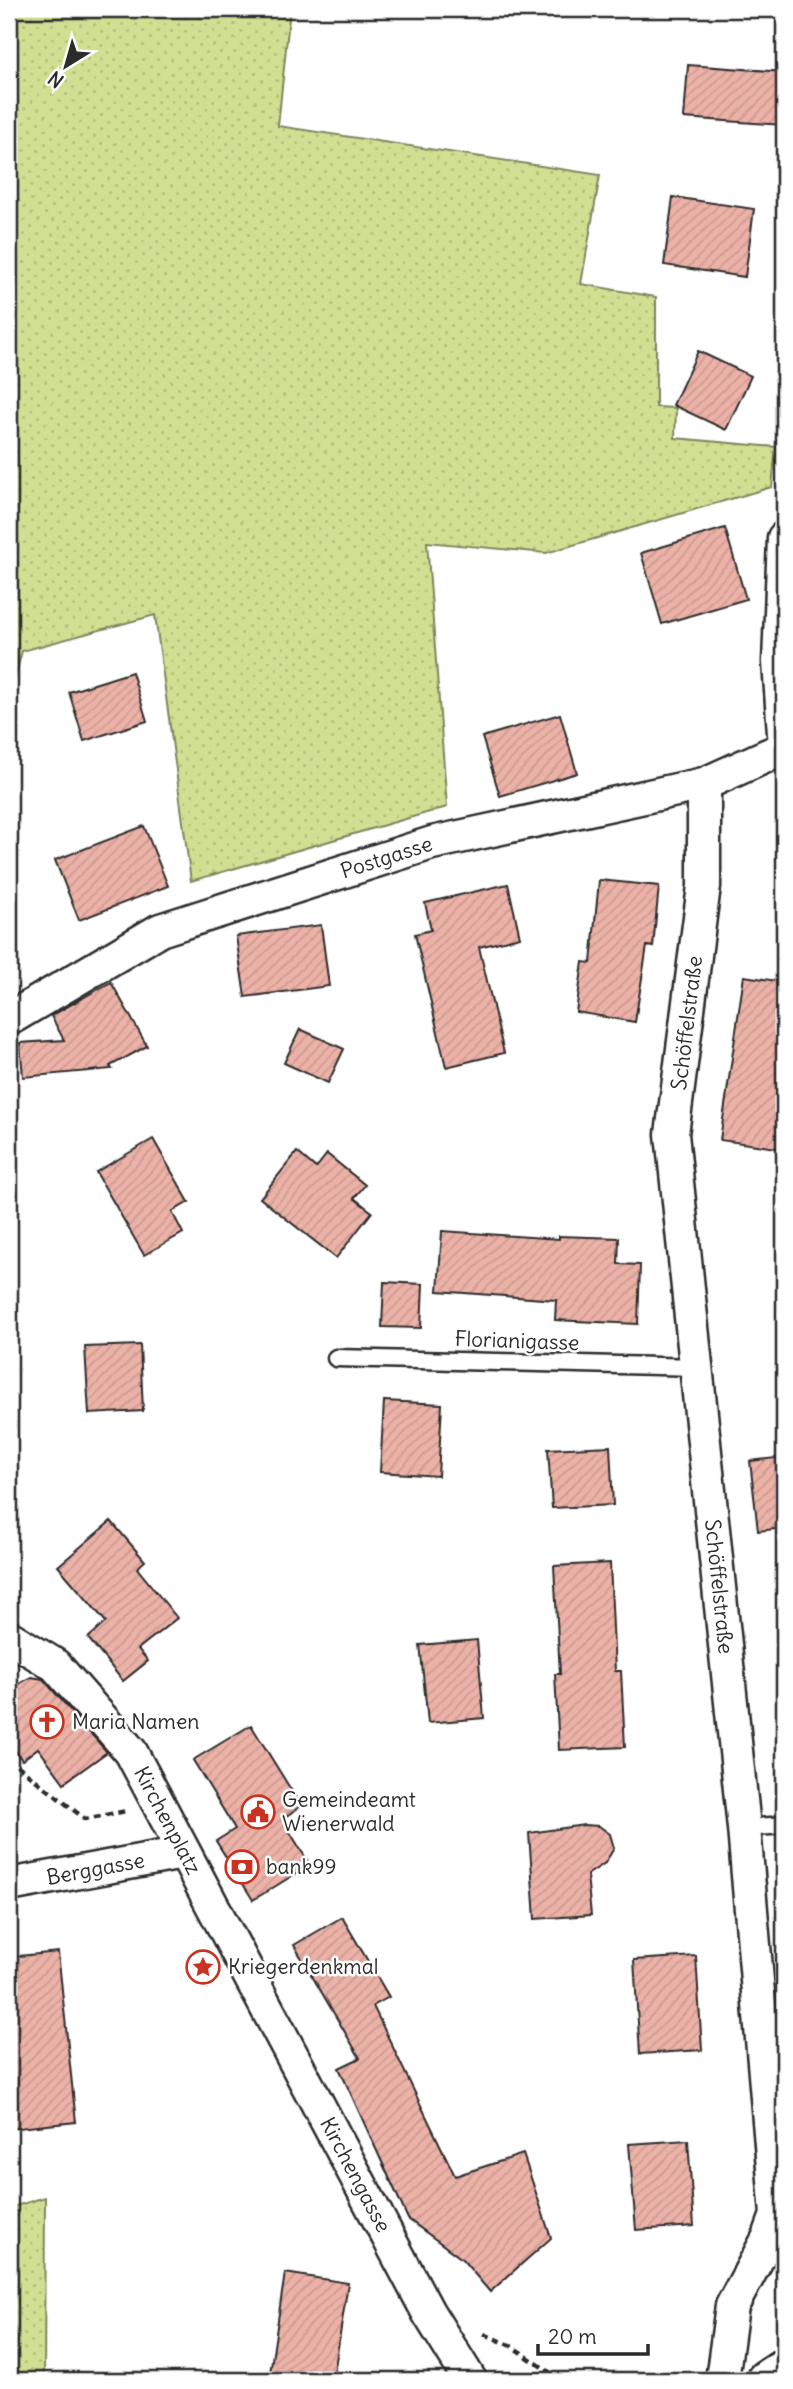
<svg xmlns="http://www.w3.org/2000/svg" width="793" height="2389" font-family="Delius,sans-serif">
  <defs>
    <pattern id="green-dots" width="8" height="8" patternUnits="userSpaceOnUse" patternTransform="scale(1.75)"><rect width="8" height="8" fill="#d1df92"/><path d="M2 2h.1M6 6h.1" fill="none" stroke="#b4c07e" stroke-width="1.8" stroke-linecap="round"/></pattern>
    <pattern id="building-hatch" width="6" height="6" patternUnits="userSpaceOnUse" patternTransform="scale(1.75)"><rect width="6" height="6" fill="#ecb2a8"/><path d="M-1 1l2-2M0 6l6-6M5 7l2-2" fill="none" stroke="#cb9991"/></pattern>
  </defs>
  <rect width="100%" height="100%" fill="#fff"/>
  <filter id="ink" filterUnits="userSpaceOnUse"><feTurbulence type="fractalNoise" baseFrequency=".0143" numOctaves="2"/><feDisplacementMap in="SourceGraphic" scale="14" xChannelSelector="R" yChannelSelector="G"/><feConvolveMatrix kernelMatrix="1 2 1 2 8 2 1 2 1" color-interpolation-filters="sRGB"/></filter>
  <g filter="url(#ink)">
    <g fill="url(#green-dots)" stroke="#7e855e" stroke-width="2">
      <polygon points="9,9 290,9 278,126 600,175 581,284 656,297 656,407 676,408 675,438 776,447 772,487 546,553 427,542 447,807 191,881 155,615 22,651 9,700"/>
      <polygon points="45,2197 44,2380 9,2380 9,2208"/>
    </g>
    <g fill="url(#building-hatch)" stroke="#2b2b2b" stroke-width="2">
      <polygon points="688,65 784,72 784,125 684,118"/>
      <polygon points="673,197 754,209 745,277 664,265"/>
      <polygon points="698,351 751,376 726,430 673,405"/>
      <polygon points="725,528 746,599 662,624 641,553"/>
      <polygon points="132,672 147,721 84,741 69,692"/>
      <polygon points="560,714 577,773 500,796 482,737"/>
      <polygon points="144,826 168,886 79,920 55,860"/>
      <polygon points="599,880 659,886 653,947 647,946 635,1022 576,1012 583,962 591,963"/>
      <polygon points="508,884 520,937 479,947 504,1053 446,1067 415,934 431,930 425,903"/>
      <polygon points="321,925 329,986 245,997 236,936"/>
      <polygon points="744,976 784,982 784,1149 720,1140"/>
      <polygon points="111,982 147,1046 110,1066 112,1069 23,1077 20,1043 64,1040 51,1016"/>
      <polygon points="300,1029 344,1049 328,1083 284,1063"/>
      <polygon points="153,1139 189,1202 172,1212 183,1233 144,1255 96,1172"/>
      <polygon points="297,1152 316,1168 327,1154 365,1185 354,1198 372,1212 336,1258 260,1198"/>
      <polygon points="442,1231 559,1239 559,1236 619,1238 618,1264 640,1265 638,1324 555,1320 556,1300 438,1291"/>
      <polygon points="384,1282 423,1284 421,1328 382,1327"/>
      <polygon points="140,1345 143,1411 89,1414 85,1347"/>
      <polygon points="384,1401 442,1404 438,1476 380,1472"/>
      <polygon points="610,1446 613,1505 552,1508 548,1449"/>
      <polygon points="784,1457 784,1528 758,1531 750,1461"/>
      <polygon points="111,1521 145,1561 137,1568 177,1618 138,1649 148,1661 123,1681 88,1638 106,1622 58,1566"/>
      <polygon points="610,1563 615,1671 621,1671 625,1747 559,1750 555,1674 560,1674 554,1566"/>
      <polygon points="477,1640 484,1718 428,1723 420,1645"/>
      <polygon points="31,1677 43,1679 107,1752 64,1783 38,1748 22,1760 9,1742 9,1702 15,1697 19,1684"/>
      <polygon points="251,1725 301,1806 282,1819 310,1865 253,1900 216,1841 235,1829 193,1760"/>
      <polygon points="584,1825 599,1826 610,1834 614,1848 605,1863 587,1875 591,1915 535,1919 529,1833"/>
      <polygon points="342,1917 389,1997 373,2006 455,2176 523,2154 551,2238 490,2292 462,2259 408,2219 339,2068 360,2058 294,1945"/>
      <polygon points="58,1952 76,2122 9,2129 9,1957"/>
      <polygon points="696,1956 702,2050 640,2054 634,1960"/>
      <polygon points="688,2140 694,2226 636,2230 629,2144"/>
      <polygon points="285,2273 348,2283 333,2380 269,2380"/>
    </g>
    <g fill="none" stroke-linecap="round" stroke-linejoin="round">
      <defs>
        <g id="lane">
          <polyline points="336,1358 698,1367"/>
          <polyline points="744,1828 784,1825"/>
        </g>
        <g id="street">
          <polyline points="784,538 779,662 784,734"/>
          <path id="s1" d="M 704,784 L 704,886 L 672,1134 L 744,1828 L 777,2215 L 769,2237 L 732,2306 L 722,2380"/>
          <path id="s2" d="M 9,1019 L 160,930 L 432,843 L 704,784 L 784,748"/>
          <path id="s3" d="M 9,1637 L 55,1665 L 131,1752 L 428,2312 L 470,2380"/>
          <path id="s4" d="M 9,1885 L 183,1853"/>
        </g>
        <polyline id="secondary" points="766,2380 784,2368"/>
      </defs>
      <use href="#lane" stroke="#2b2b2b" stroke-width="21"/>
      <use href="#street" stroke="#2b2b2b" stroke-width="37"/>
      <use href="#secondary" stroke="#2b2b2b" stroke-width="44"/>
      <g stroke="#2b2b2b" stroke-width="4.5" stroke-dasharray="7 5" stroke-linecap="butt">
        <polyline points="9,1756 13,1762 85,1819 126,1811"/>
        <polyline points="484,2334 510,2345 561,2380"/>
        <polyline points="678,2380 689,2375"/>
      </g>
      <use href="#lane" stroke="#fff" stroke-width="16"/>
      <use href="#street" stroke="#fff" stroke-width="32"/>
      <use href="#secondary" stroke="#fff" stroke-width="38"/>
    </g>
  </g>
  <defs>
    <symbol id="church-ring" viewBox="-11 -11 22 22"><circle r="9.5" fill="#fff" stroke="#c8321e" stroke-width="1.5"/><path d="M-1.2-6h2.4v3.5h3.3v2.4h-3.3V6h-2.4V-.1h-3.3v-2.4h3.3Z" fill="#c8321e"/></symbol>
    <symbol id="civic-ring" viewBox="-11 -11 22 22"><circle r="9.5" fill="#fff" stroke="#c8321e" stroke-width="1.5"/><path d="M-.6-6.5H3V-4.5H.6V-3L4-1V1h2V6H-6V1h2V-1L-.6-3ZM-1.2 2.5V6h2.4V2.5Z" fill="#c8321e"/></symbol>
    <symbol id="bank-ring" viewBox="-11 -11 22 22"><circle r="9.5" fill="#fff" stroke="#c8321e" stroke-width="1.5"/><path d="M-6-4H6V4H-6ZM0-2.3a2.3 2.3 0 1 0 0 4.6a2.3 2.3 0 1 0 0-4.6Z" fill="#c8321e"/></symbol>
    <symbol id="sight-ring" viewBox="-11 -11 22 22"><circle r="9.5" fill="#fff" stroke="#c8321e" stroke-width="1.5"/><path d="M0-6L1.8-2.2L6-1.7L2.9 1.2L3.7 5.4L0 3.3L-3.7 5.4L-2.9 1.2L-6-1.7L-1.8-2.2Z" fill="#c8321e"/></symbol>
  </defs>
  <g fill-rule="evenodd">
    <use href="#church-ring" x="28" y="1703" width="38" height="38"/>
    <use href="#civic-ring" x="239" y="1793" width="38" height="38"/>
    <use href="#bank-ring" x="223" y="1848" width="38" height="38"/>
    <use href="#sight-ring" x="184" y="1948" width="38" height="38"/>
  </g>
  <g text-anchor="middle" stroke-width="5" stroke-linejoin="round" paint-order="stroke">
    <g font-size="21" fill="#2b2b2b" stroke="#fff">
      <text dy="7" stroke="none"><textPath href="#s2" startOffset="413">Postgasse</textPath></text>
      <text transform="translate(687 1023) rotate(-83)" y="7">Schöffelstraße</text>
      <text transform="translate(517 1341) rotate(2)" y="7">Florianigasse</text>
      <text dy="7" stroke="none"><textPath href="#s1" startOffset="807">Schöffelstraße</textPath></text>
      <text dy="7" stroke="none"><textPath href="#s3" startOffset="247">Kirchenplatz</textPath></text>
      <text dy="7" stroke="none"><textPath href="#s4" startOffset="88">Berggasse</textPath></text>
      <text dy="7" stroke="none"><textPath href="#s3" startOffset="648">Kirchengasse</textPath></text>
    </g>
    <g font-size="21" fill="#2b2b2b" stroke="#fff" text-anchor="start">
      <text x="72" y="1729">Maria Namen</text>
      <text x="282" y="1807">Gemeindeamt<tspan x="282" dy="24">Wienerwald</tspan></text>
      <text x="266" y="1874">bank99</text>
      <text x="228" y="1974">Kriegerdenkmal</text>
    </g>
  </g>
  <rect width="793" height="2389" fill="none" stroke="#fff" stroke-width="35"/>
  <rect x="18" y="18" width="758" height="2354" fill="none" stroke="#2b2b2b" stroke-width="2.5" filter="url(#ink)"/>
  <g transform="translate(66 66) rotate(217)" stroke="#ffffff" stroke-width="5" paint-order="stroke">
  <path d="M0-5L12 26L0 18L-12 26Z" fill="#2b2b2b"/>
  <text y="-10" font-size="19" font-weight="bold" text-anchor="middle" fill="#2b2b2b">N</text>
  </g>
  <path d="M538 2344v10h110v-10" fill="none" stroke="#2b2b2b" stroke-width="3.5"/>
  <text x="548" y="2344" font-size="21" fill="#2b2b2b" stroke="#ffffff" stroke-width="5" paint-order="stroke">20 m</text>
</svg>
